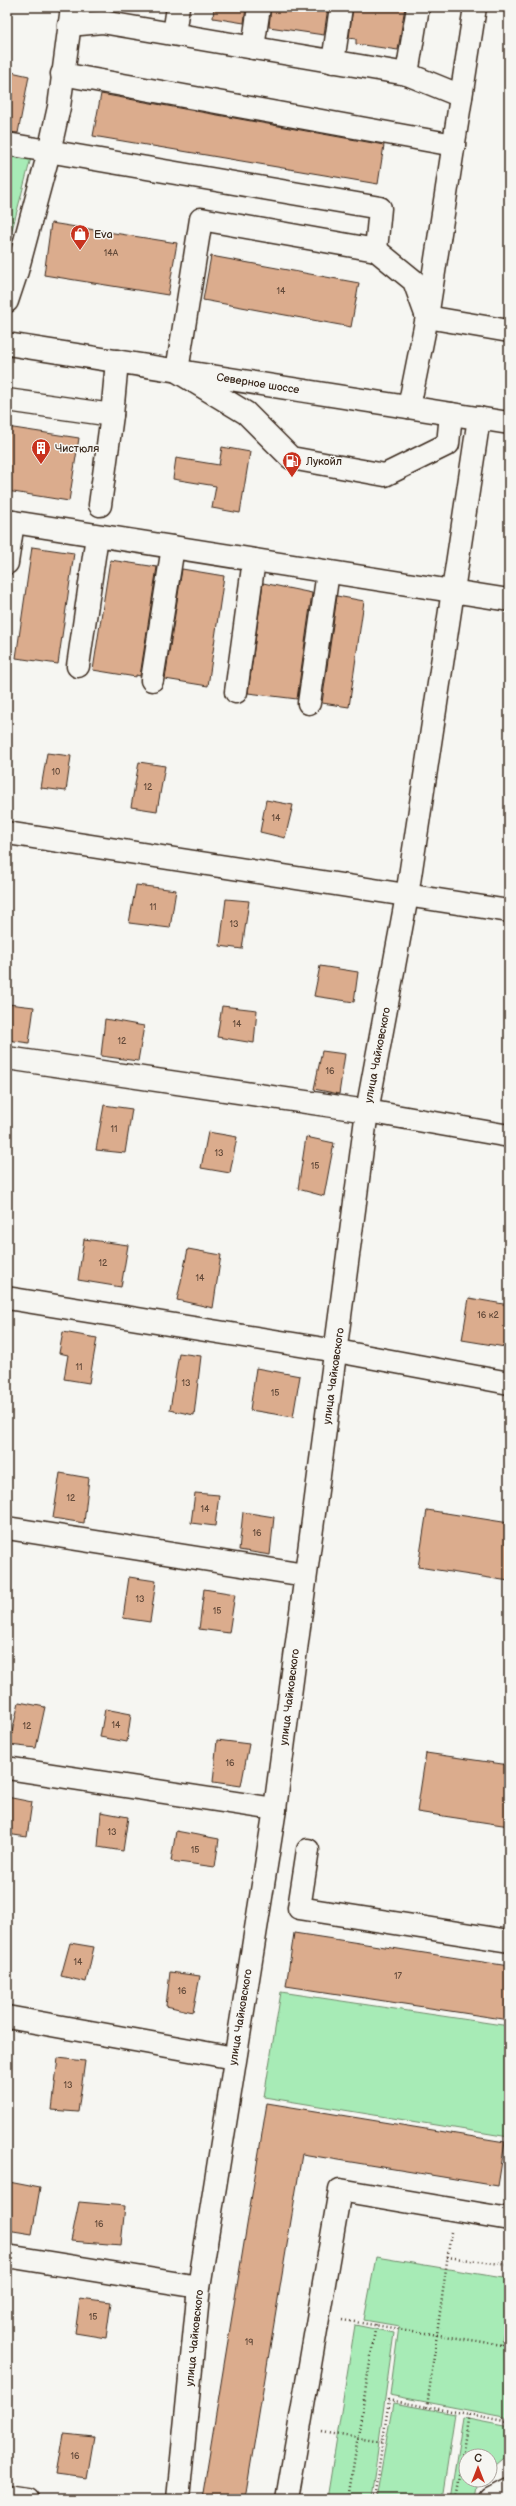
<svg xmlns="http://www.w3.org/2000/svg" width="516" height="2506" font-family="'Balsamiq Sans',sans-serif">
  <rect width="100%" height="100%" fill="#f6f6f2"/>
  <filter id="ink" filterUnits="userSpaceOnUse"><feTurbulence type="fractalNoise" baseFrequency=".025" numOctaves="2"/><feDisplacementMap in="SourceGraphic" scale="8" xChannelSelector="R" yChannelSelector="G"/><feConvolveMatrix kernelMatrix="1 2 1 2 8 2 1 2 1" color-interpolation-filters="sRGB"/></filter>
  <g filter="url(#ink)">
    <g fill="#a7ebb6" stroke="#718a6a">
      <polygon points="7,153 31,158 7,249"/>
      <polygon points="281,1992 509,2026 509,2137 264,2097"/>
      <polygon points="376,2257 509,2279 509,2300 502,2341 509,2342 509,2418 390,2395 399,2326 364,2320"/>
      <polygon points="355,2325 394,2333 371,2499 327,2499"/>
      <polygon points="393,2403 455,2414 442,2499 376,2499"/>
      <polygon points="463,2418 509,2427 509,2454 490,2470 490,2456 466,2456 466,2480 479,2480 476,2499 450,2499"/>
    </g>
    <g fill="#dbac8d" stroke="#3b2a1e">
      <polygon points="214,7 246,7 244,23 213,18"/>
      <polygon points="271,7 328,7 324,35 269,27"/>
      <polygon points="353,7 405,7 398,50 356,44 356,39 349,38"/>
      <polygon points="7,71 29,76 18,133 7,132"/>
      <polygon points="101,94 384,145 378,184 93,136"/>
      <polygon points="51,223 177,243 168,295 44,275"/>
      <polygon points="211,256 359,283 351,327 203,300"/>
      <polygon points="7,427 79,438 69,501 7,491"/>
      <polygon points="222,447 250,452 240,513 212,508 216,486 173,479 176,458 219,465"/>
      <polygon points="32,547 74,553 58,664 16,658"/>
      <polygon points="110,560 157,567 140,676 136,675 136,677 93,670"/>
      <polygon points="182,569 224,576 208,686 165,679"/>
      <polygon points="263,583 312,593 297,699 248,693"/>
      <polygon points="337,596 364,601 349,707 322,703"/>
      <polygon points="47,753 71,756 66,791 41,788"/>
      <polygon points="139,762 165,766 157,811 131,807"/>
      <polygon points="266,800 293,805 285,838 260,832"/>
      <polygon points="136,885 176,890 170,928 129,923"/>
      <polygon points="226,899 249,901 242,949 220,946"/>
      <polygon points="320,966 358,972 354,1002 314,996"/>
      <polygon points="8,1004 34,1007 29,1043 7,1040"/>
      <polygon points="222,1006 257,1010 254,1043 217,1037"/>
      <polygon points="105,1019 144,1026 138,1061 101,1056"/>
      <polygon points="322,1051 345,1054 339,1094 314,1089"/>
      <polygon points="104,1105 132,1109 125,1153 96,1150"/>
      <polygon points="208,1132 237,1137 230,1173 201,1168"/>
      <polygon points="306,1137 334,1143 324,1196 298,1189"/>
      <polygon points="84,1239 128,1245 121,1287 78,1280"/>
      <polygon points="188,1249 221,1255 213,1308 177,1300"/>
      <polygon points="469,1298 509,1305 505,1347 462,1340"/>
      <polygon points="63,1332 97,1338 89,1383 64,1379 68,1355 59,1353"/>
      <polygon points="179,1353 201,1356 194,1415 170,1410"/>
      <polygon points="256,1368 300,1376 293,1417 250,1410"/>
      <polygon points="60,1473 89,1478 84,1523 53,1518"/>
      <polygon points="195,1493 219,1495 215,1526 191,1523"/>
      <polygon points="427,1510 509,1523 509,1581 418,1567"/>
      <polygon points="243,1512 274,1517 270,1555 239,1550"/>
      <polygon points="129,1577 156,1581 150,1622 123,1618"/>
      <polygon points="204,1589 235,1594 229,1633 199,1629"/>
      <polygon points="19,1702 45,1707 36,1748 9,1745"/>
      <polygon points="105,1709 131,1714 127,1742 100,1737"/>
      <polygon points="217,1740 249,1744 241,1786 213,1782"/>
      <polygon points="426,1753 509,1765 509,1826 417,1812"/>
      <polygon points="7,1797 32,1802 27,1837 7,1834"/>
      <polygon points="101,1812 128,1817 123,1851 98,1847"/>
      <polygon points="176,1831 219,1839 215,1867 171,1861"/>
      <polygon points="294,1933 509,1966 509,2020 286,1986"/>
      <polygon points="70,1943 94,1947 86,1982 61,1976"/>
      <polygon points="170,1972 200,1976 193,2012 166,2006"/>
      <polygon points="58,2058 85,2061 78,2112 52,2110"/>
      <polygon points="267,2103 505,2142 498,2186 302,2154 245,2499 202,2499"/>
      <polygon points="9,2182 40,2188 32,2234 7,2230"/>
      <polygon points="79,2202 125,2206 121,2245 71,2241"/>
      <polygon points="80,2298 111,2302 106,2338 75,2333"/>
      <polygon points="63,2434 94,2437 87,2478 56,2474"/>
    </g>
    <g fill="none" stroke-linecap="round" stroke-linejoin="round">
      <defs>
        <g id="minor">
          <polyline points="69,25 102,22 407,74 461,96"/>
          <polyline points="174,34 178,7"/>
          <polyline points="253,48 259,7"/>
          <polyline points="333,62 341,7"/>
          <polyline points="62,74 454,145"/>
          <polyline points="407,74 418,7"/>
          <polyline points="7,144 380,208 376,250"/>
          <polyline points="7,301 17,271 49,152 59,107 72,7"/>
          <polyline points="7,400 112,415"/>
          <polyline points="409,407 427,317 475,7"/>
          <polyline points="451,414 448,444 385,475 291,458 246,413 177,371 201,219 376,250 414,281 427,317 509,331"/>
          <polyline points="100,505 112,415 117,361"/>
          <polyline points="7,521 509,600"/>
          <polyline points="7,563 13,522"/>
          <polyline points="78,666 97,536"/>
          <polyline points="152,680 173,547"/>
          <polyline points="236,692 254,560"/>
          <polyline points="309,703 328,572"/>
          <polyline points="7,833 509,911"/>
          <polyline points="7,1058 367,1111 509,1136"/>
          <polyline points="7,1298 337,1351 509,1383"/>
          <polyline points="7,1528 305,1575"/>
          <polyline points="7,1768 275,1809"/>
          <polyline points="308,1850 299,1908 509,1941"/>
          <polyline points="7,2017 234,2058"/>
          <polyline points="7,2256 199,2287"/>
          <polyline points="7,2496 27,2499"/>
          <polyline points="178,2499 199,2287 275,1809 367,1111 407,896 479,418"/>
          <polyline points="287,2499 340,2190 509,2219"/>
          <polyline points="492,2499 509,2490"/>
        </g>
        <polyline id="major" points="7,344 509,423"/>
      </defs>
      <use href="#minor" stroke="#3b2a1e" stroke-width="25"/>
      <use href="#major" stroke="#3b2a1e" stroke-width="25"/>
      <g stroke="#3b2a1e" stroke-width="2.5" stroke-dasharray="1 3" stroke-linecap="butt">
        <polyline points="451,2232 427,2407 469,2414 455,2499"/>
        <polyline points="447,2257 509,2265"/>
        <polyline points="342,2320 509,2346"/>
        <polyline points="503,2345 509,2304"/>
        <polyline points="469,2414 509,2422"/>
        <polyline points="322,2432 382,2442"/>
        <polyline points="348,2499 376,2324"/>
        <polyline points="374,2499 389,2400 427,2407"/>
      </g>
      <use href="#minor" stroke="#f6f6f2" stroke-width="22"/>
      <use href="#major" stroke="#f6f6f2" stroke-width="22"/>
    </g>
  </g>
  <defs>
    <symbol id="shop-pin" viewBox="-11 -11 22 30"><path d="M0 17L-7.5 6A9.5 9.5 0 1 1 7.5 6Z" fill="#c8321e" stroke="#f6f6f2"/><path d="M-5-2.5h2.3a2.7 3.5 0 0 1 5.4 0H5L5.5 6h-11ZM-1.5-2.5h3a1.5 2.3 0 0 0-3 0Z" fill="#fff"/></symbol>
    <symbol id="building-pin" viewBox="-11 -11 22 30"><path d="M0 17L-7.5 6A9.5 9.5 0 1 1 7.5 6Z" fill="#c8321e" stroke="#f6f6f2"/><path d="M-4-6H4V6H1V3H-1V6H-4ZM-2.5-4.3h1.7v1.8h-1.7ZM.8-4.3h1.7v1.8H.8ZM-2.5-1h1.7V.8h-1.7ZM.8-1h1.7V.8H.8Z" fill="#fff"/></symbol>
    <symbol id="fuel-pin" viewBox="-11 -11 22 30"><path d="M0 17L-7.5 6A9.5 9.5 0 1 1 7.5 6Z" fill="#c8321e" stroke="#f6f6f2"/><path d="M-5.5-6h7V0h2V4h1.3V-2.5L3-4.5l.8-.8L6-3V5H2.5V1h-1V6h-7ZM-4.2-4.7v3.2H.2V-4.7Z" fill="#fff"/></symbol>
  </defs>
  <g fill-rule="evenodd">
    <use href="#shop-pin" x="69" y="223" width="22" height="30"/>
    <use href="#building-pin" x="30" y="437" width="22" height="30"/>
    <use href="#fuel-pin" x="281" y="450" width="22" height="30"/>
  </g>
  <g text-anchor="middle" stroke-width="3" stroke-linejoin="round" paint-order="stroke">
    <g font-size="9" fill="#634a3a">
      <text x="111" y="256">14А</text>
      <text x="281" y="294">14</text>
      <text x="56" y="775">10</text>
      <text x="148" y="790">12</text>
      <text x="276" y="821">14</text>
      <text x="153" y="910">11</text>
      <text x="234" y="927">13</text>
      <text x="237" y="1027">14</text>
      <text x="122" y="1044">12</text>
      <text x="330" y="1074">16</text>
      <text x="114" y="1132">11</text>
      <text x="219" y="1156">13</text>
      <text x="315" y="1169">15</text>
      <text x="103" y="1266">12</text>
      <text x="200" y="1281">14</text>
      <text x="488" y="1318">16 к2</text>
      <text x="79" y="1370">11</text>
      <text x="186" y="1386">13</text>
      <text x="275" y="1396">15</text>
      <text x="71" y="1501">12</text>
      <text x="205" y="1512">14</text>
      <text x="257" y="1536">16</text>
      <text x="140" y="1602">13</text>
      <text x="217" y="1614">15</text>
      <text x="116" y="1728">14</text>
      <text x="27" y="1729">12</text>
      <text x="230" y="1766">16</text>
      <text x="112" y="1835">13</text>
      <text x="195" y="1853">15</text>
      <text x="78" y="1965">14</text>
      <text x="398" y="1979">17</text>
      <text x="182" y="1994">16</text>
      <text x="68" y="2088">13</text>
      <text x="99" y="2227">16</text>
      <text x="93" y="2320">15</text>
      <text x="249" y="2345">19</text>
      <text x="75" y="2459">16</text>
    </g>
    <g font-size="11" fill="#3b2a1e" stroke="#f6f6f2" text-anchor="start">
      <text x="94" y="238">Eva</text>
      <text x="55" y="452">Чистюля</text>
      <text x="306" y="465">Лукойл</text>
    </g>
    <g font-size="11" fill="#3b2a1e" stroke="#f6f6f2">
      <text transform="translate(258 383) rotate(9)" y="4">Северное шоссе</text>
      <text transform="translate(377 1055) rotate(-79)" y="4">улица Чайковского</text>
      <text transform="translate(333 1376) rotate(-82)" y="4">улица Чайковского</text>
      <text transform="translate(289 1697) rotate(-83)" y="4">улица Чайковского</text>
      <text transform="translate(240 2017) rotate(-81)" y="4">улица Чайковского</text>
      <text transform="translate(194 2338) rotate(-84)" y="4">улица Чайковского</text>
    </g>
  </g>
  <rect width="516" height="2506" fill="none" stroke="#f6f6f2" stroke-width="24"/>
  <rect x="12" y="12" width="492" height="2482" fill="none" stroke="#3b2a1e" stroke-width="1.5" filter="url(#ink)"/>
  <g transform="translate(478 2468)"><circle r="19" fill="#f6f6f2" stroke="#aba49d"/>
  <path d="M0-3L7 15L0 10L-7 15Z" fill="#c8321e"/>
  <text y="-6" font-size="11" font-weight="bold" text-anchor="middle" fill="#3b2a1e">С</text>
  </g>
</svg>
